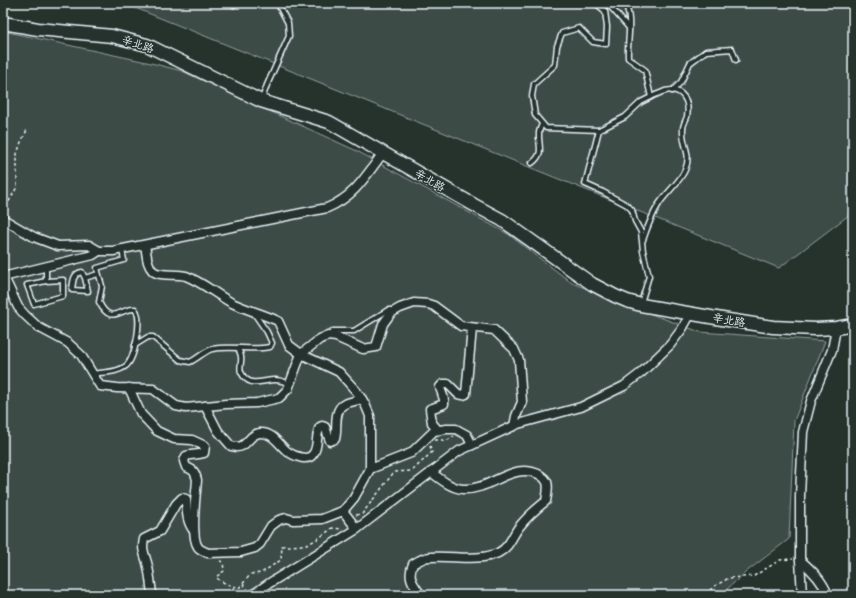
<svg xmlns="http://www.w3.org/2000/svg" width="856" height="598" font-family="Delius,'LXGW WenKai TC',sans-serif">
  <rect width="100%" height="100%" fill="#26332d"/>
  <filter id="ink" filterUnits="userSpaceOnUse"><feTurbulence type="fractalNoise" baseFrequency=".025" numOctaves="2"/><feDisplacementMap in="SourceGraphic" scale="8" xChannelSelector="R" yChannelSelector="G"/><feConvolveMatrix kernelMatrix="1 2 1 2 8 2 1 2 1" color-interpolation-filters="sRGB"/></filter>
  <g filter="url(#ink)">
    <g fill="#3e4b47" stroke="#939ea0">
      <polygon points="123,3 853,3 853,212 779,268"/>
      <polygon points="3,31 151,63 182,71 357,151 508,234 572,283 643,311 700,332 825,341 794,421 789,539 746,572 725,591 724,595 3,595"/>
    </g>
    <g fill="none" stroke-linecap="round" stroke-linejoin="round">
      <defs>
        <g id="lane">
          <polyline points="225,3 234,5 236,3"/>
          <polyline points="591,3 598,5 608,4 629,28"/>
          <path d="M 598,5 L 605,11 L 607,27 L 606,44 L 593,42 L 579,28 L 562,33 L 557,46 L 555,65 L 534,84 L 532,96 L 535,115 L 546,128 L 599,130 L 625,117 L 641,102 L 651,97 L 645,70 L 628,58 C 627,40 633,20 625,3"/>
          <polyline points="672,91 681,82 690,63 706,51 732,49 736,60"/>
          <polyline points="262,99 267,85 289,36 288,23 279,6 275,3"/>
          <polyline points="599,130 585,184 603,192 627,205 632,210 635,221 641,232 643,251 649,276 641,303"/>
          <path d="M 532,163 C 545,153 538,146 539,133 C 539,130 541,127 542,124"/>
          <path d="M 643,240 C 647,228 652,215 659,204 C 666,193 680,182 685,170 C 692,154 683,147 683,132 C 682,126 685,122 687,117 C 690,102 683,87 665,91 C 660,93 655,95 651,97"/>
          <polyline points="46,267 46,281 63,280 63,296 34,304 27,285 46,281"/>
          <path d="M 85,278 L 82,272 C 73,273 73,282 72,290 L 88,291 L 85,278 L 98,274"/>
          <polyline points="329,336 333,331 354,331 388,310 394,310"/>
          <path d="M 135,345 L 148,337 L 153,337 L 180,360 L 190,362 C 197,359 205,351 212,349 C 231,345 251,351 270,347 L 272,343 L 267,332 L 253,312"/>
          <path d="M 238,348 C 239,351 241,354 241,357 C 242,362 239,367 241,372 C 249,389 262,380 275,380 C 281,380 285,382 290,384"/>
          <path d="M 92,374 C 103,372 117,373 126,366 C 135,358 143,318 135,309 C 121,307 111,327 99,302 L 102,286 L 97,268 L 124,260 L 122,250"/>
        </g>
        <g id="street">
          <path d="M 3,219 L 34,237 L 58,246 L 89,245 L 99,251 L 113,251 L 327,208 C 355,196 365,177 383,153"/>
          <polyline points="3,277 93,255 99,251"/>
          <polyline points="4,277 18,307 25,315 38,327 68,343 81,355 100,386 117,388 153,389 176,406 186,408 226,404 257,403 279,398 288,389 301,354 320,339 328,336 336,337 363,349 376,347 383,324 391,313 400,308 414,303 428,304 434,306 461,326 494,330 514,349 519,360 522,402 516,416 514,426"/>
          <path d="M 129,388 L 141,414 L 157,431 L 174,439 L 192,440 L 205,446 L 204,453 C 197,455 192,454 186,456 L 184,461 L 186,467 C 194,470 195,472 197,480 C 196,495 190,536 198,547 C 200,550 204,551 208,553 L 241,552 L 255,548 L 260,544 L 271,526 L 279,520 L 286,518 L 293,520 L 322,519 L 343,511 L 354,498 L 370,469 L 370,416 L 365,404 L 357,392 L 339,372 L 301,354 L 289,345 L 278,321 C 263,314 247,310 232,303 C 217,295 202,282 186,276 C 177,273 160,277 153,271 C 146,264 147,254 145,245"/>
          <path d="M 205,406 L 218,431 L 231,446 C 248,451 247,434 260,433 C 273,432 279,445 288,452 C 294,456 308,462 313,454 C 319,447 315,435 320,427 L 322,426 L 325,427 L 330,441 L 335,439 C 338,430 333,411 343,405 C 347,402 356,401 362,399"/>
          <path d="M 438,430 L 432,423 L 430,409 L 444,404 C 445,397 441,393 440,387 L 443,384 L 448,384 L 458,394 L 463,395 L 466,394 L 472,328"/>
          <polyline points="370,469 411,453 434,431 446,429 456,429 467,435 472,445"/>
          <polyline points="343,511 357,529"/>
          <path d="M 800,560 C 812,570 822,580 828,595"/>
          <path d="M 152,595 C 151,585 150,576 148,567 C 146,555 141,552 144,539 L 160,531 L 176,504 L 182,498 L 186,499 C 187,511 186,521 194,531"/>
          <polyline points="252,595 268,584 357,529 459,451 518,424 581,407 624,386 641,373 670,345 682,329 691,313"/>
          <path d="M 421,595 C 413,584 407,577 413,564 C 418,561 424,557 430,557 C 451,555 478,562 498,553 C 510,547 512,536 519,527 C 527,517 536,509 546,501 C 547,495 549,488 547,482 C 541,471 524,469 513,473 C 496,478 482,490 463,489 C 451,488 440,479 431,472"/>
          <polyline points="802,595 800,560 800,496 803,432 811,401 832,350 836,328"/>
        </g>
        <polyline id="secondary" points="3,23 38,29 112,36 147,45 261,101 329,122 474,205 502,220 592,284 615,296 627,301 641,305 722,319 773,327 815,329 836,328 853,325"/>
      </defs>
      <use href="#lane" stroke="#e8f1f8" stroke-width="7"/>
      <use href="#street" stroke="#e8f1f8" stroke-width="11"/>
      <use href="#secondary" stroke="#e8f1f8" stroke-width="15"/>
      <g stroke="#e8f1f8" stroke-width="1.5" stroke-dasharray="3 3" stroke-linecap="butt">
        <polyline points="3,212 17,187 17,154 21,142 28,128"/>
        <polyline points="435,440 448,440 454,436"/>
        <polyline points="356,515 362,514 394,472 412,471 432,452 430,446"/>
        <path d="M 220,561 L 223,562 L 224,571 L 216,577 C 221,583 231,585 239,588 L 251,574 L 261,573 L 281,560 L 282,546 C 308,546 312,544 332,528 L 343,529"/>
        <polyline points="243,584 248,590"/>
        <polyline points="230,595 235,586"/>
        <polyline points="706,595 713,587 729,578 754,576 780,560 793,559"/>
      </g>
      <use href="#lane" stroke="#26332d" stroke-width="4"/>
      <use href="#street" stroke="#26332d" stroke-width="8"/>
      <use href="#secondary" stroke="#26332d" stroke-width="12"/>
    </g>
  </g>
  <g text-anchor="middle" stroke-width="3" stroke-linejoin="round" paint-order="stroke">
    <g font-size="11" fill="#e8f1f8" stroke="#26332d">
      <text transform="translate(138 44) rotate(18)" y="4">辛北路</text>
      <text transform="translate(430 180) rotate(30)" y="4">辛北路</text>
      <text transform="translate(729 320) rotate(9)" y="4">辛北路</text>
    </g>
  </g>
  <rect width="856" height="598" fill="none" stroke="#26332d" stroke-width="16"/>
  <rect x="8" y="8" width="840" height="582" fill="none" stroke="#e8f1f8" stroke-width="1.5" filter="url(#ink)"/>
</svg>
